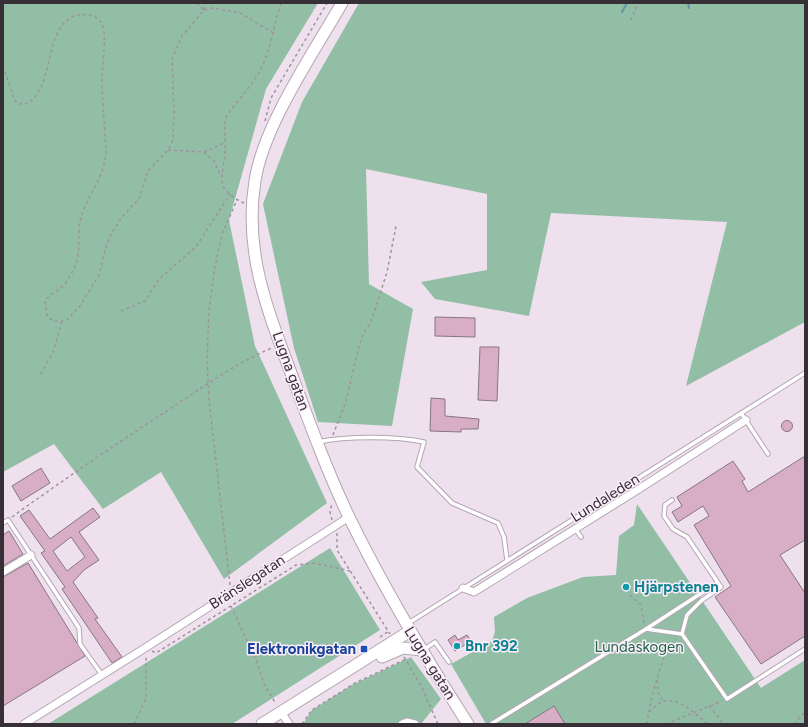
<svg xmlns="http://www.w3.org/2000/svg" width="808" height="727" font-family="Figtree,sans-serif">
  <rect width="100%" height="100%" fill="#efe0ee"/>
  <g fill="#91bea5">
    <polygon points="3,3 318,3 266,89 229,220 255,346 327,503 224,579 161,472 103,509 54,444 3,472"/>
    <polygon points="359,3 805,3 805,322 686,386 727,222 551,213 529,316 435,299 421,282 487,270 487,194 366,169 369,284 413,309 392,426 318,422 294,348 263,204 302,102"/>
    <polygon points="637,504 761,688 805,660 805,724 486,724 451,664 492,641 495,632 494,617 527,598 583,577 616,575 619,536 634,525"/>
    <polygon points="330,548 380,630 232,724 48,724"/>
    <polygon points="411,657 441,699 421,724 303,724 312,710 352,685"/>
  </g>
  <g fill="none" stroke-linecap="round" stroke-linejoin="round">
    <g stroke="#6691a9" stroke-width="2">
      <polyline points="688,3 689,8"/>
      <polyline points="622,12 627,3"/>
    </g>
  </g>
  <g fill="#d8aec7" stroke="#877680" fill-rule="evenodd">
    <polygon points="435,317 475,318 475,337 435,336"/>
    <polygon points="480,347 499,347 497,401 478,400"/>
    <polygon points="431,398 445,399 445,416 479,419 478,429 461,429 461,432 430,431"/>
    <circle cx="787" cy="426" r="5.5"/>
    <polygon points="805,456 805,540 780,555 805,593 805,636 761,664 715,597 731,586 694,525 709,516 703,506 678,522 672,512 682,506 677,497 733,461 745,479 742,481 748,492"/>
    <polygon points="41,468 50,483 21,501 12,486"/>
    <path d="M 93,508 L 100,517 L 79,532 L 99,560 L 84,570 L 73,582 L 98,618 L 95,619 L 122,657 L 112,663 L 62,589 L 65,587 L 41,553 L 45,551 L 20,516 L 29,510 L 50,539 ZM 71,537 L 85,557 L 67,571 L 53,551 Z"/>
    <polygon points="9,531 23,554 3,566 3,535"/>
    <polygon points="28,563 85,656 3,706 3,577"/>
    <polygon points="455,635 458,640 467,635 471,641 455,651 448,640"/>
    <polygon points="554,706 565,724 525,724"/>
  </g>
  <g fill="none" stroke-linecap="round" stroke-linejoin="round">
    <defs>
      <g id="lane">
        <polyline points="741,413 768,454"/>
        <path d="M 318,442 C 346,436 396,436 424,442 L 417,467 L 452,503 L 498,523 L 504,537 L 507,560"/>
        <polyline points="672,500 665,505 664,516 673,529 687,537 721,587 701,601 687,615 682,634"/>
        <polyline points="3,523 8,520 79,628 80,644 102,675"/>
        <polyline points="576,530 581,537"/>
        <polyline points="407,624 805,373"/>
        <polyline points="646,629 682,634 727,699 805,649"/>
        <polyline points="423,650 435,642 449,662"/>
        <polyline points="491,724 646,629 717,583"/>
      </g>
      <g id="street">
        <polyline points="3,572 31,555"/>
        <polyline points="463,588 474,592 639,489 746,420"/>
        <polyline points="281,712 289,724"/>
        <polyline points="24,724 145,648 349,517"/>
        <polyline points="402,724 407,722 415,724"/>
      </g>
      <g id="secondary">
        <path d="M 342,3 C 314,52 263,126 255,181 C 243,253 269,314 294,381 C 311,427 328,473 349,517 C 384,589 425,657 468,724"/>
        <polyline points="382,657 403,648 422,650"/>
        <polyline points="262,724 410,631"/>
      </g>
    </defs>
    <use href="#lane" stroke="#b3a5b2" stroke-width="5.5"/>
    <use href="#street" stroke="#b3a5b2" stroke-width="9"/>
    <use href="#secondary" stroke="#b3a5b2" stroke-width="13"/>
    <g stroke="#9e939d" stroke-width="1.5" stroke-dasharray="3 3" stroke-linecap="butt">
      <polyline points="197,3 204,10"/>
      <polyline points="204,10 205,3"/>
      <polyline points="631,20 638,3"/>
      <path d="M 3,66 L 15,101 L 23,105 C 57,93 41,30 74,16 C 82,13 96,14 101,22 C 108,35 102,62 102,77 C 102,102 105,128 106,153 C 104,180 86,196 80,221 C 77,235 81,251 76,264 C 74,270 68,280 64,285 C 58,291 51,293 45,301 L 47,315 L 50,319 L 59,322 L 67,320 L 80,306 L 99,275 L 105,250 L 111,234 L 122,217 L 139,199 L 148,171 L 168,150 L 173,140 L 174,112 L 172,59 L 182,36 L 204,10 L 213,8 L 240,13 L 274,33"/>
      <polyline points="265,121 271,98 327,3"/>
      <polyline points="168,150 204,152 224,143"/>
      <polyline points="204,152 214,161 221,176"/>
      <path d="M 244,203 C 237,200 226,193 223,186 C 220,175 225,162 225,151 C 226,140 223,129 226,117 C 236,102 249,89 258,74 C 271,52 273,27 281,3"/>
      <polyline points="121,311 145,301 159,279 196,247 230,194"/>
      <polyline points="41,374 53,352 62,321"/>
      <polyline points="333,435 346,401 359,346 363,334 371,322 387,272 396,226"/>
      <path d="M 12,517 C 63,480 115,445 168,410 C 201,389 235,363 272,348"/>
      <polyline points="332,520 330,512 332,503"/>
      <polyline points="337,533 337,550 390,634"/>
      <polyline points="230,585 209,399 207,360 209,310 215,266 222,234 237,200"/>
      <polyline points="630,595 641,605 644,623"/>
      <polyline points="231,606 257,662 264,684 276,704"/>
      <polyline points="380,637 389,631"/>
      <polyline points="152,651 156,653 296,565 314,563 350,571"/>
      <polyline points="404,657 421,686 438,724"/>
      <polyline points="657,680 658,692 663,701"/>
      <polyline points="709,706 724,724"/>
      <path d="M 649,712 C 654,708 659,702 665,701 C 679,697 697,716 708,724"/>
      <polyline points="134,724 146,698 146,656"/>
      <polyline points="302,724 312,710 355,683 406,659"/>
      <path d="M 647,724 C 649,706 662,649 676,639"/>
      <polyline points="666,724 722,701"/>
      <polyline points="794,724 805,712"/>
    </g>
    <use href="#lane" stroke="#fff" stroke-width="3.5"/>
    <use href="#street" stroke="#fff" stroke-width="7"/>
    <use href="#secondary" stroke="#fff" stroke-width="11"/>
  </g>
  <g fill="#0f9aa8" stroke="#fcedfb" stroke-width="1.5">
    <circle cx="626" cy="587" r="4"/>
    <circle cx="457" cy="646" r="4"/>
  </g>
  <rect fill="#1a4fb4" stroke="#fcedfb" stroke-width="1.5" x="360" y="645" width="8" height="8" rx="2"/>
  <g text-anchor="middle" stroke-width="3" stroke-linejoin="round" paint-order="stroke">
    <g font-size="15" fill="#363036" stroke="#fcedfb">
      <text transform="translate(291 371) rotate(70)" y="5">Lugna gatan</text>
      <text transform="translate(605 498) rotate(-32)" y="5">Lundaleden</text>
      <text transform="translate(247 582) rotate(-33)" y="5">Bränslegatan</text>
      <text transform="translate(430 663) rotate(58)" y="5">Lugna gatan</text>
    </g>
    <g font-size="15" font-weight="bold" fill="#0d838f" stroke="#fcedfb" text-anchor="start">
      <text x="634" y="592">Hjärpstenen</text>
      <text x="465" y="651">Bnr 392</text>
    </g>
    <g font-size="15" fill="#1e6747" stroke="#fcedfb">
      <text x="639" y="652">Lundaskogen</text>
    </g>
    <g font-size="15" font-weight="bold" fill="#164399" stroke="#fcedfb" text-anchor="end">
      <text x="356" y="654">Elektronikgatan</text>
    </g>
  </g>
  <rect width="808" height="727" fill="none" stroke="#363036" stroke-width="8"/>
</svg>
